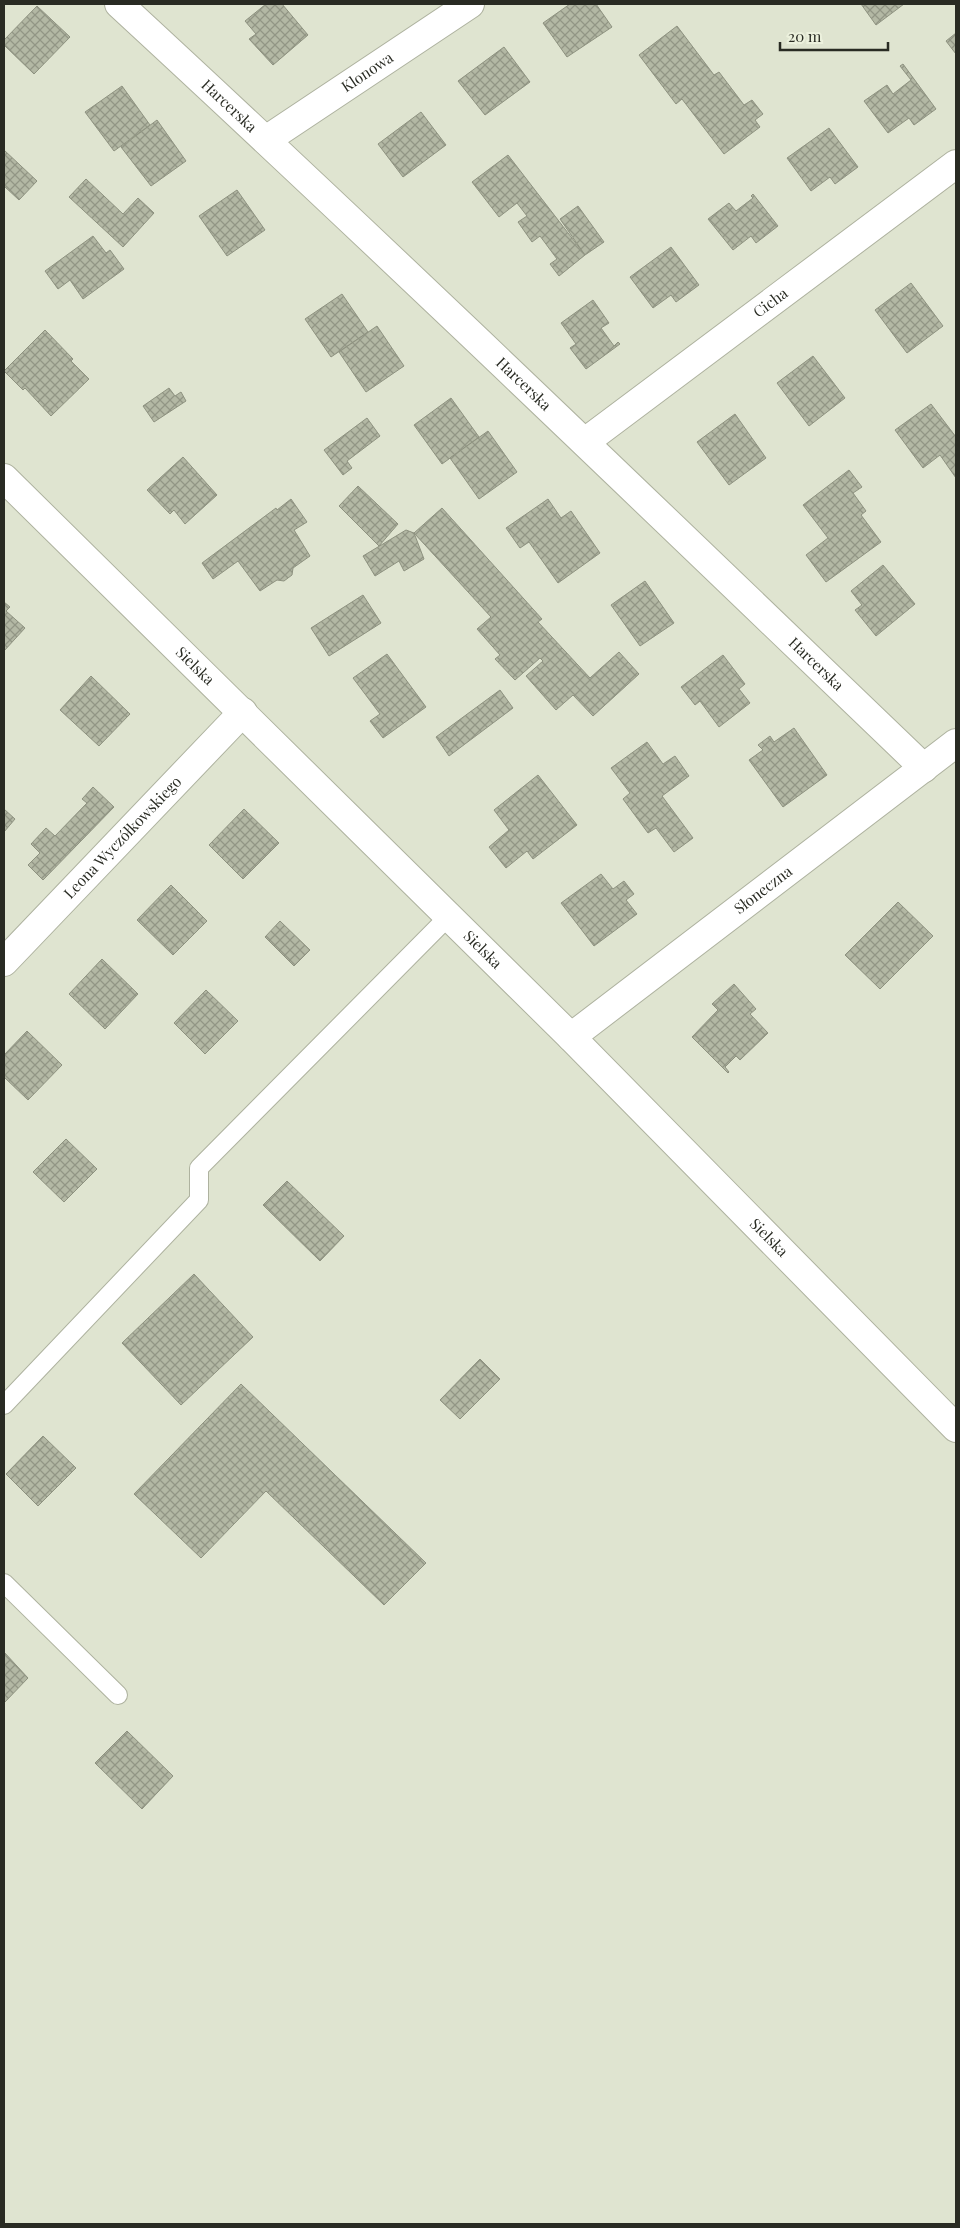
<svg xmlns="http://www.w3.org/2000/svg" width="960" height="2228" font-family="'Playfair Display',serif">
  <defs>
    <pattern id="building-cross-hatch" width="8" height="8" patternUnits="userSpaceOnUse" patternTransform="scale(1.25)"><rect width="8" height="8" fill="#b3b8a4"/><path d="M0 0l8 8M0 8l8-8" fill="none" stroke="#929685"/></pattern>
  </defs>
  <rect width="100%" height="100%" fill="#dfe4d0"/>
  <g fill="url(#building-cross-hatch)" stroke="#8e9280">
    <polygon points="266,4 282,4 308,35 273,65 249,39 256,34 245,21"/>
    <polygon points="570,4 596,4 612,27 567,57 543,23"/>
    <polygon points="861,4 904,4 876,25"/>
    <polygon points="37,6 70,37 34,74 4,45 4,40"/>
    <polygon points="677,26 714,75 719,72 744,105 752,100 763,114 755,120 760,127 724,154 682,99 676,104 639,55"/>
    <polygon points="956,33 956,54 946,41"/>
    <polygon points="504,47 530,82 485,115 458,81"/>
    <polygon points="903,64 936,109 914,125 909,118 888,133 864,101 887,85 893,94 911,80 900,66"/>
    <polygon points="122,86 150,125 114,151 85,112"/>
    <polygon points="421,112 446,145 403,177 378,144"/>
    <polygon points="157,120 186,161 151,186 121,147"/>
    <polygon points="829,128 858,167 835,184 830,177 811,191 787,158"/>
    <polygon points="4,150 37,181 19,200 4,186"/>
    <polygon points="508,155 585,255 559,276 550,264 557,259 540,236 532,242 518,222 527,216 517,203 499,217 472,182"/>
    <polygon points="86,179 123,214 138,198 154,213 123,247 69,197"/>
    <polygon points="237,190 265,230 227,256 199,216"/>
    <polygon points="753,194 778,226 756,243 751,236 733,250 708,219 729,203 736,211 753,198 751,196"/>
    <polygon points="578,206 604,242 585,255 560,219"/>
    <polygon points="93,236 106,253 110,250 124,269 83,299 70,280 58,289 45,271"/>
    <polygon points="671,247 699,285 676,302 671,295 653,308 630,277"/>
    <polygon points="911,283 943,326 907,353 875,310"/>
    <polygon points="342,294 368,332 331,357 305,319"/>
    <polygon points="593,300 609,323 601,328 614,346 618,342 620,344 586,369 570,348 576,344 561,323"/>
    <polygon points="377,326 404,366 366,392 339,352"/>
    <polygon points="45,330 73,359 71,361 89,379 51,416 25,388 23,390 4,371"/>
    <polygon points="813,356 845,398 809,426 777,383"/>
    <polygon points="169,388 175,396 181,392 186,401 154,422 143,406"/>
    <polygon points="451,398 479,437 442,464 414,425"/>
    <polygon points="931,404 956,437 956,478 940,455 923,468 895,430"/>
    <polygon points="735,414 766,458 729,485 697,442"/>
    <polygon points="367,418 380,436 347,461 352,468 343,475 324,450"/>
    <polygon points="488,431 517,472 479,499 450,458"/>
    <polygon points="183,457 217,495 185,524 174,510 170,514 147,490"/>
    <polygon points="849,470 862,487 853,493 866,511 861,515 881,542 826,582 806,555 828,538 803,505"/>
    <polygon points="358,486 398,524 379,546 339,506"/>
    <polygon points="291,499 307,522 294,530 310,556 293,568 292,575 284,581 277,580 260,591 238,561 213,579 202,563 276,508 277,510"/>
    <polygon points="548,499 561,518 571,511 600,553 558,583 529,542 520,548 506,528"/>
    <polygon points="442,508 542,619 538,622 590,678 619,652 639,674 593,716 573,695 556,710 526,676 543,661 540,658 515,680 495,659 500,655 477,629 491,617 414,533"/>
    <polygon points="406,530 414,533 424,559 404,571 399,561 375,576 363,556"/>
    <polygon points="883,565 915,604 876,636 855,610 862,605 851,591"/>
    <polygon points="645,581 674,623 640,646 611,605"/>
    <polygon points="363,595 381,623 329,656 311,628"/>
    <polygon points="4,602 10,607 6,611 25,628 4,651"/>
    <polygon points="387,654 426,707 383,738 370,721 380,714 353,678"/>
    <polygon points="723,655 745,684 739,689 750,703 719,727 700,701 695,705 681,687"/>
    <polygon points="91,676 130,714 99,746 60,710"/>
    <polygon points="500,690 513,708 449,756 436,737"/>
    <polygon points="794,728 827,775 783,807 749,760 763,750 758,745 770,736 774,742"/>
    <polygon points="647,742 663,764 675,756 689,776 662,796 693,838 674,852 656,828 648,833 623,799 630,793 611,768"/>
    <polygon points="538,775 577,825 533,859 527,851 506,868 489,847 509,830 494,810"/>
    <polygon points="93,787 114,807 43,880 28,865 40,853 31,844 46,828 55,836 87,803 82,799"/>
    <polygon points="4,809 15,819 4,832"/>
    <polygon points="244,809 279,843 243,879 209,845"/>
    <polygon points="601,874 613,889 624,881 634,894 626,900 637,914 594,946 561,903"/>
    <polygon points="171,885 207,921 173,955 137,920"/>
    <polygon points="898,902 933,936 880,989 845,955"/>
    <polygon points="280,921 310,950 294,966 265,937"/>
    <polygon points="102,959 138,994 105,1029 69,994"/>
    <polygon points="734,984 756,1009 750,1014 768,1033 740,1060 736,1056 725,1067 729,1072 728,1073 692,1037 718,1010 712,1004"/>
    <polygon points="206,990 238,1021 205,1054 174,1023"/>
    <polygon points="27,1031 62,1065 28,1100 4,1077 4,1055"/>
    <polygon points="66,1139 97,1169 64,1202 33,1172"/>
    <polygon points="287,1181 344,1236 320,1261 263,1205"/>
    <polygon points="194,1274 253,1337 181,1405 122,1343"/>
    <polygon points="480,1359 500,1379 460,1419 440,1400"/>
    <polygon points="241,1384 426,1563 384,1605 266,1491 201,1558 134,1494"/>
    <polygon points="43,1436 76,1468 38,1506 6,1474"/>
    <polygon points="4,1652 28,1678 4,1703"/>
    <polygon points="127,1731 173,1776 142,1809 95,1763"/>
  </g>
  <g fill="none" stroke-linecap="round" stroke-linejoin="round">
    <defs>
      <g id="lane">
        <polyline points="4,1405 199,1200 199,1168 449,916"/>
        <polyline points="4,1583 118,1695"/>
      </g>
      <g id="street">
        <path id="s1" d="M 119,4 C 391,255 657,512 924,768"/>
        <path id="s2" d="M 266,140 L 470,4"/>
        <path id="s3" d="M 585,442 L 956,164"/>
        <path id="s4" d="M 4,478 L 571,1037 L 956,1428"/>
        <path id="s5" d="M 4,962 L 243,712"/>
        <path id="s6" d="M 571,1037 L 956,743"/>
      </g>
    </defs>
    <use href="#lane" stroke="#aeb29f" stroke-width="20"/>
    <use href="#street" stroke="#aeb29f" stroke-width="30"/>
    <use href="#lane" stroke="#fff" stroke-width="18"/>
    <use href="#street" stroke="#fff" stroke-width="28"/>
  </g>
  <g text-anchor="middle" stroke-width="4" stroke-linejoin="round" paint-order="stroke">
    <g font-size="15" fill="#292b23" stroke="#ecf1dd">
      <text dy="5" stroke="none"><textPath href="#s2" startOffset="122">Klonowa</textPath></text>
      <text dy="5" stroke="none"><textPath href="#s1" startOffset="150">Harcerska</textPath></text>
      <text dy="5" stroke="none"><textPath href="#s3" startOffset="232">Cicha</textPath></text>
      <text dy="5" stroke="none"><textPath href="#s1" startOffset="555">Harcerska</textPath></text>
      <text dy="5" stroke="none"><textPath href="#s1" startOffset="960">Harcerska</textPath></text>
      <text dy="5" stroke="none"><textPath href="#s4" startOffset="268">Sielska</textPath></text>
      <text dy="5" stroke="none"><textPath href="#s5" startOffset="172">Leona Wyczółkowskiego</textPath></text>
      <text dy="5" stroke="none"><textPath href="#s6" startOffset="242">Słoneczna</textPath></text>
      <text dy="5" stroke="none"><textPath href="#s4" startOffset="672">Sielska</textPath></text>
      <text dy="5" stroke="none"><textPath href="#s4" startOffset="1078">Sielska</textPath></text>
    </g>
  </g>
  <rect width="960" height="2228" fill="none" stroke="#292b23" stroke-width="10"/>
  <path d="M780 42v8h108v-8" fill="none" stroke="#292b23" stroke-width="2.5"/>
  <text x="788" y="42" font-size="15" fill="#292b23" stroke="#ecf1dd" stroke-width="4" paint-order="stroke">20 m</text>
</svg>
